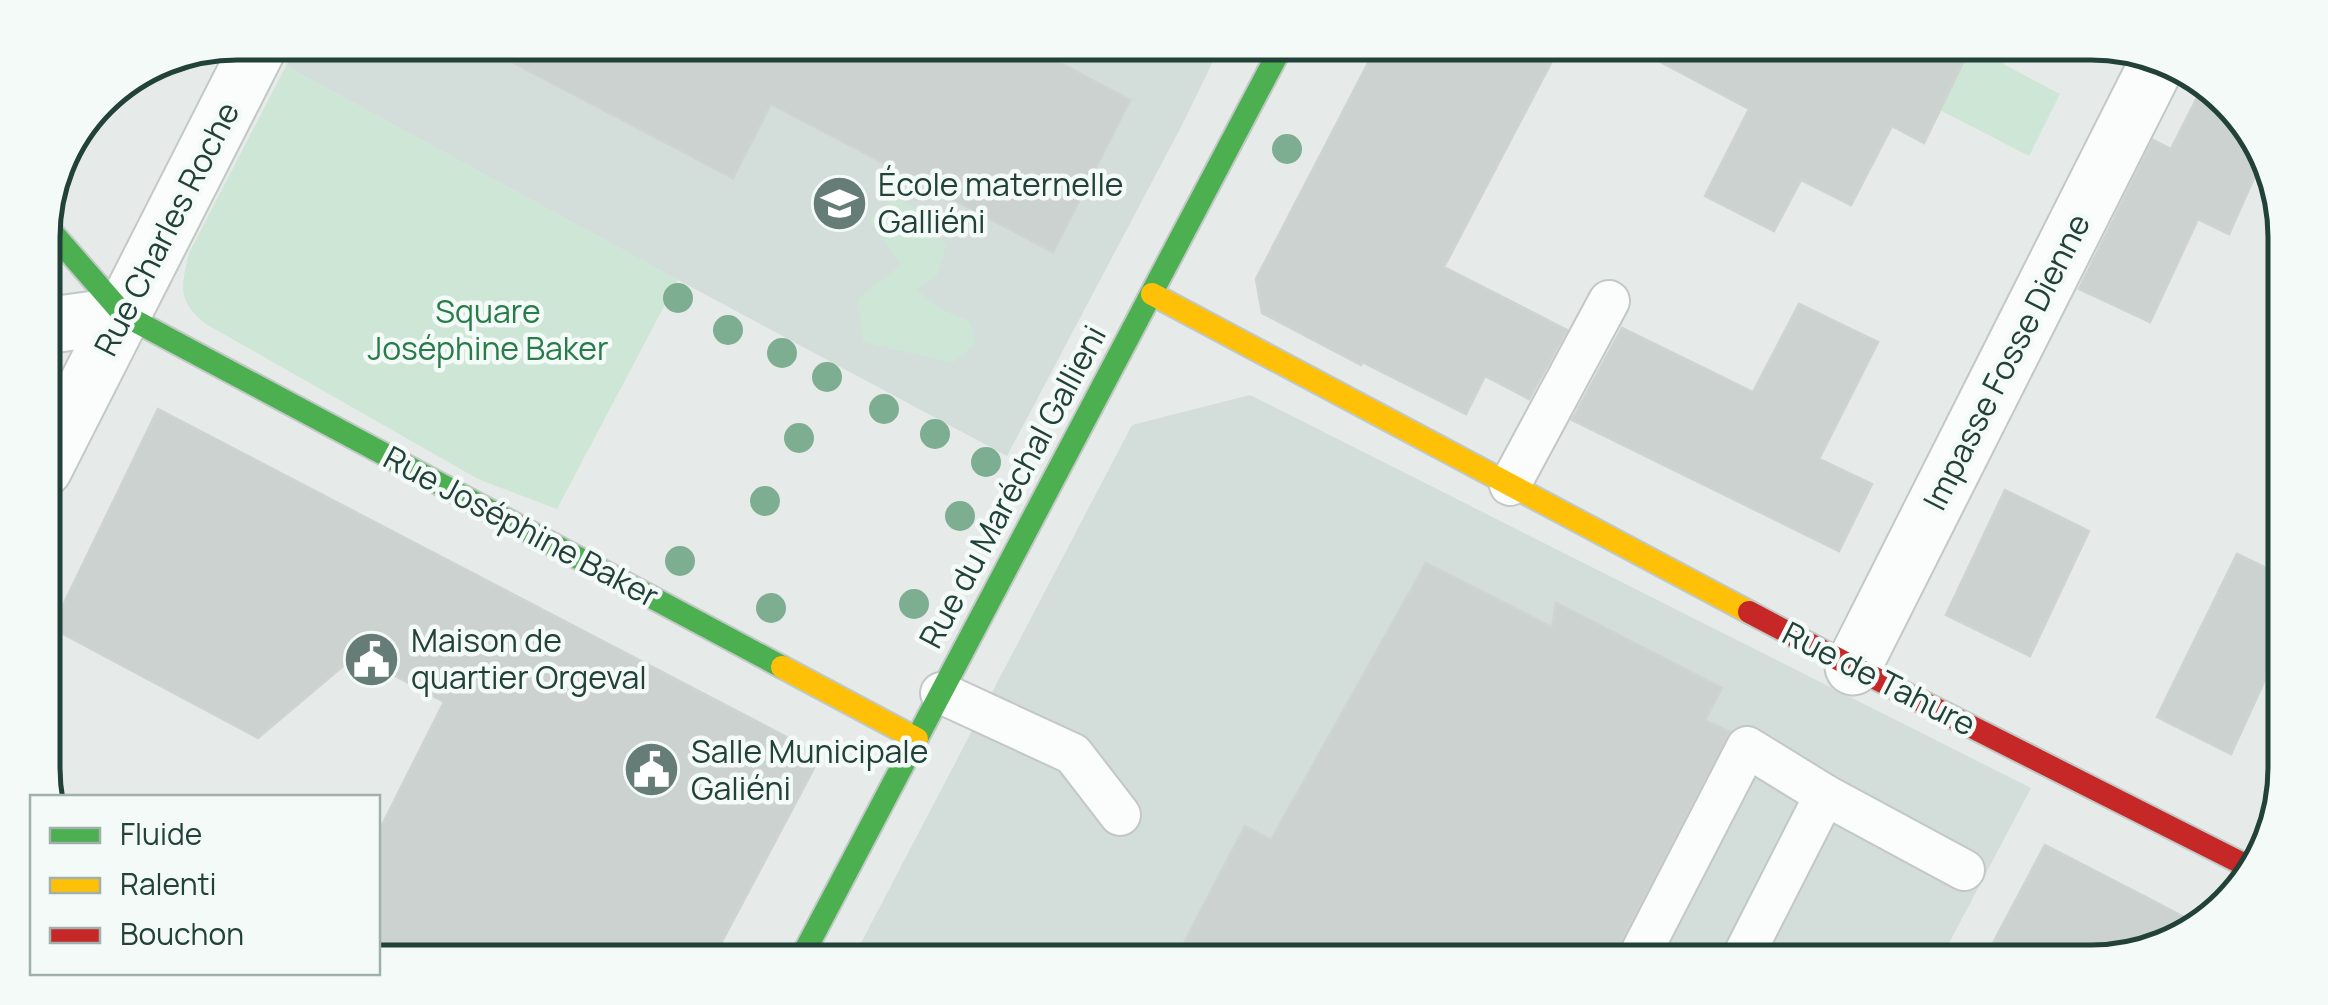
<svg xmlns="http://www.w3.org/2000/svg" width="2328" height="1005" font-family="Manrope,sans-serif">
  <rect width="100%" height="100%" fill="#e6ebe9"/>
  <g fill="#d3ddd9">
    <polygon points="299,42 1222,43 1181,127 1007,456 678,280 286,66"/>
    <polygon points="1250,395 2031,788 1939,962 851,962 1132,425"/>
  </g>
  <g fill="#cee6d5">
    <polygon points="1810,43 2013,43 2003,64 2060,94 2029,156"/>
    <path d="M 286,66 L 678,280 L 557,509 L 478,479 L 206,324 C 177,301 181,287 189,253 Z"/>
    <polygon points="896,197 924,212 930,235 947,243 937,276 916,290 939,308 971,322 976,344 952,363 863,342 857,299 901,265 869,221"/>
  </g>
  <g fill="#ccd2d0" stroke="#ced4d2" stroke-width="2.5">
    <polygon points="474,42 1021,42 1130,100 1053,252 771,104 733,178"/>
    <polygon points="1379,42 1562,42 1444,267 1567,330 1529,399 1485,376 1466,414 1362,362 1361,365 1262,313 1256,279"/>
    <polygon points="1623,42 1973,42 1924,143 1892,126 1851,205 1801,180 1774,231 1705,196 1749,109"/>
    <polygon points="2203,86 2245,118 2262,160 2229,234 2198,219 2150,322 2079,289 2153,140 2171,149"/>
    <polygon points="1799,304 1878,342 1819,459 1872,484 1839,551 1572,420 1622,328 1753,392"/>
    <polygon points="158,409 821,755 711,962 378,962 378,833 444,702 356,655 258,738 52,628"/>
    <polygon points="2005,490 2089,531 2030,656 1946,615"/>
    <polygon points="2237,554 2285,577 2285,636 2231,754 2157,717"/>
    <polygon points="1426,563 1552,627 1556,603 1722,688 1705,720 1730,732 1610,962 1174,962 1245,826 1271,840"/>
    <polygon points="2045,845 2144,896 2201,926 2103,962 1983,962"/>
  </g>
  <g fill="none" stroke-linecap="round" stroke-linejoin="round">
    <defs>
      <g id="lane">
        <polyline points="1510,485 1609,301"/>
        <polyline points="941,693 1073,754 1120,815"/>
        <polyline points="1636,962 1747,747 1825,795"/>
        <polyline points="1740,962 1825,795 1964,870"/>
      </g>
      <g id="street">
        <polyline points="44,326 124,315"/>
        <polyline points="44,469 261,42"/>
        <polyline points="1853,667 2161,56"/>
      </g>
      <g id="fast">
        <polyline points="43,222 124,315 782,667"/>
        <polyline points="799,962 1284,42"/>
      </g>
      <g id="slow">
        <polyline points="1152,294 1749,612"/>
        <polyline points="782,667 917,739"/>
      </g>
      <polyline id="jam" points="1749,612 1853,667 2251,868"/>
    </defs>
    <use href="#lane" stroke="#c3c8c6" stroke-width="44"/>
    <use href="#street" stroke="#c3c8c6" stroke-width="59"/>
    <use href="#fast" stroke="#c1c9c6" stroke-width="26"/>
    <use href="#slow" stroke="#c1c9c6" stroke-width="26"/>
    <use href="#jam" stroke="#c1c9c6" stroke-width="26"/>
    <use href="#lane" stroke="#fbfcfc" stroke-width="40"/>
    <use href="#street" stroke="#fbfcfc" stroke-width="55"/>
    <use href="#fast" stroke="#4caf50" stroke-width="22"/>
    <use href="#slow" stroke="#ffc107" stroke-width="22"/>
    <use href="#jam" stroke="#c62828" stroke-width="22"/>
  </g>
  <g fill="#7dae91">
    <circle cx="1287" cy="149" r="15"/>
    <circle cx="678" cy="298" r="15"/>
    <circle cx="728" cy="330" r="15"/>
    <circle cx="782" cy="353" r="15"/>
    <circle cx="827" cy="377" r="15"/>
    <circle cx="884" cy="409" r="15"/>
    <circle cx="935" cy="434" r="15"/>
    <circle cx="799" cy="438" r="15"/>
    <circle cx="986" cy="462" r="15"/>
    <circle cx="765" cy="501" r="15"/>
    <circle cx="960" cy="516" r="15"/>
    <circle cx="680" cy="561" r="15"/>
    <circle cx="914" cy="604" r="15"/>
    <circle cx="771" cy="608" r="15"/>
  </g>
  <defs>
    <symbol id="school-disc" viewBox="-11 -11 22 22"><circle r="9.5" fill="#667c77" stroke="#f4faf7"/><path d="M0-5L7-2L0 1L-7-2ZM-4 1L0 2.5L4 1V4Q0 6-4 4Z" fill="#fff"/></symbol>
    <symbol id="civic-disc" viewBox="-11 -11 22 22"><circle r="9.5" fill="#667c77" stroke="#f4faf7"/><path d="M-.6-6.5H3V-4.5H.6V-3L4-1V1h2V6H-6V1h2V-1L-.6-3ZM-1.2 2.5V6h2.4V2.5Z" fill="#fff"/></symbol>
  </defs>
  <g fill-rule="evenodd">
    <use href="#school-disc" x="808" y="172" width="63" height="63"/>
    <use href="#civic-disc" x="340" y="628" width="63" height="63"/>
    <use href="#civic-disc" x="620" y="738" width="63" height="63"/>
  </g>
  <g text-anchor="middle" stroke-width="9" stroke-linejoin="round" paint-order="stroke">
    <g font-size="32" fill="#214139" stroke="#f4faf7" text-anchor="start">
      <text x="878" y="196">École maternelle<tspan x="878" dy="37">Galliéni</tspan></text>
      <text x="411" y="652">Maison de<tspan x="411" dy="37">quartier Orgeval</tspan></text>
      <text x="691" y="763">Salle Municipale<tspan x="691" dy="37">Galiéni</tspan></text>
    </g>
    <g font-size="32" fill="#214139" stroke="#f4faf7">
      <text transform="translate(167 229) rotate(-63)" y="11">Rue Charles Roche</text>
      <text transform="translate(2007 362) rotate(-63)" y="11">Impasse Fosse Dienne</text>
      <text transform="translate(1013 487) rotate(-62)" y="11">Rue du Maréchal Gallieni</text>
      <text transform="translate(521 527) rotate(28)" y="11">Rue Joséphine Baker</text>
      <text transform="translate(1879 679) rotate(27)" y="11">Rue de Tahure</text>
    </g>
    <g font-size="32" fill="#277c49" stroke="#f4faf7">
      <text x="488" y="323">Square<tspan x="488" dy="37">Joséphine Baker</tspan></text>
    </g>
  </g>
  <path d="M0 0H2328V1005H0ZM237 60H2091A177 177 0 0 1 2268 237V768A177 177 0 0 1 2091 945H237A177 177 0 0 1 60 768V237A177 177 0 0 1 237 60Z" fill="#f4faf7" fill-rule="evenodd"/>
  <path fill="none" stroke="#214139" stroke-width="5" d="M237 60H2091A177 177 0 0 1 2268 237V768A177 177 0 0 1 2091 945H237A177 177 0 0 1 60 768V237A177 177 0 0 1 237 60Z"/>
  <rect x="30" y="795" width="350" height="180" fill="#f4faf7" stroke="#a0b0ab" stroke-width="2.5"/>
  <rect x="50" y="828" width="50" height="15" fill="#4caf50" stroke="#a0b0ab" stroke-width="2.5"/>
  <text x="120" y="845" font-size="30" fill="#214139">Fluide</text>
  <rect x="50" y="878" width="50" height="15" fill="#ffc107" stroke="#a0b0ab" stroke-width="2.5"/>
  <text x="120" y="895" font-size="30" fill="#214139">Ralenti</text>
  <rect x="50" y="928" width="50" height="15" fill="#c62828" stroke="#a0b0ab" stroke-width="2.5"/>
  <text x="120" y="945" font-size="30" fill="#214139">Bouchon</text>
</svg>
